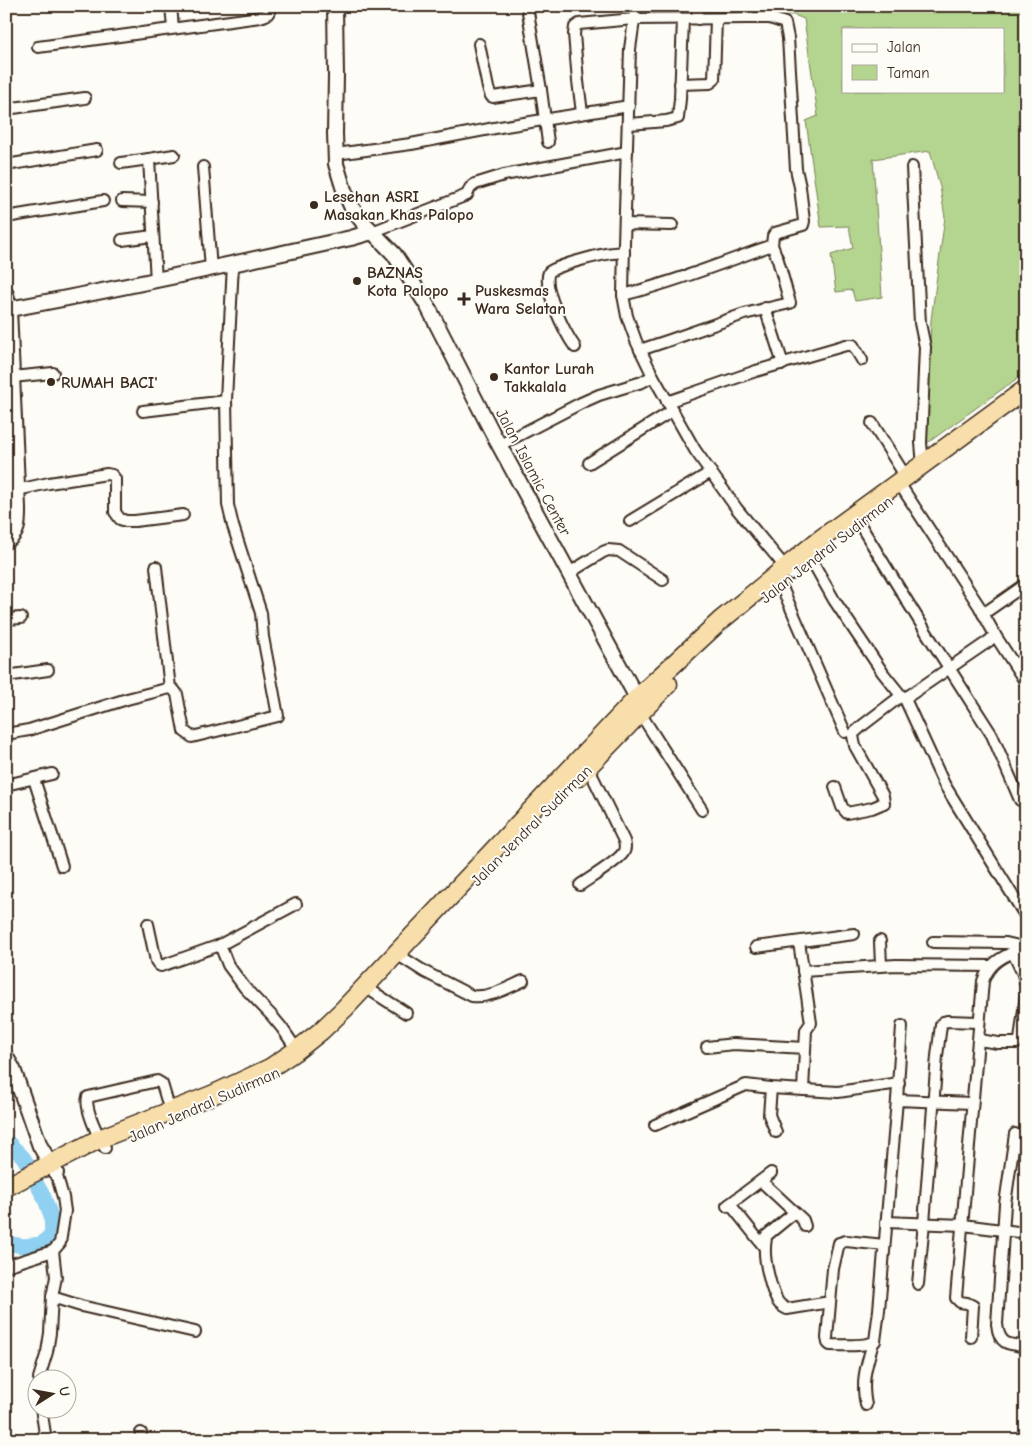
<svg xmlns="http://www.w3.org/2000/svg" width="1032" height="1446" font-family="'Comic Neue',sans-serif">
  <rect width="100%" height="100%" fill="#fdfcf7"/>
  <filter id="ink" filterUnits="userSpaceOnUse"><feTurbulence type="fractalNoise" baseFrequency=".02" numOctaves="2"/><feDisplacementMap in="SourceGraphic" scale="10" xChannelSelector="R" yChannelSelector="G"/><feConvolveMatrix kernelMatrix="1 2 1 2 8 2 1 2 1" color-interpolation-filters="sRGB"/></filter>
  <g filter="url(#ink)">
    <path fill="#b4d58f" stroke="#788056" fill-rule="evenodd" d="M 769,6 L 1026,6 L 1026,372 L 926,444 L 931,320 L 945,217 L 940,187 L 930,151 L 873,159 L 882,297 L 855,301 L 852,290 L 836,292 L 831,255 L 853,248 L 849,226 L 821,227 L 806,121 L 818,116 L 804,19 L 794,15 L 770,14 ZM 843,29 L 1003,29 L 1003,91 L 843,91 Z"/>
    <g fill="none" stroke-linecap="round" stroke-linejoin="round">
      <polyline stroke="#90d0f1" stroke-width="15" points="6,1142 11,1145 23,1157 33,1173 36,1183 44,1197 51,1216 52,1233 42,1244 23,1246 6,1243"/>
      <defs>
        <g id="street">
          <polyline points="171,6 173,28"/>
          <polyline points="527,6 541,90"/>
          <polyline points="636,6 630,49 624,243 623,295 627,316 636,341 653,376 695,450 737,509 791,574"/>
          <polyline points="697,6 698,19"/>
          <polyline points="748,6 748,18"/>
          <polyline points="479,44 488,88 491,96 493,97 541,90 548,142"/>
          <path d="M 38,47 L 260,17 C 267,15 270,14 270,6"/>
          <polyline points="680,84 710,83 714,80 716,19"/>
          <polyline points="6,109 85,98"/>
          <path d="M 582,113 L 578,81 L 574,34 L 575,27 L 579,24 L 634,19 L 748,18 L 770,18 L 785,23 L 788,38 L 796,169 L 800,187 L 804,221 L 803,225 L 775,233 L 773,236 L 772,245 C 723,263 674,282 623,295"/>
          <polyline points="629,124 666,121 678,118 680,99 683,19"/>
          <polyline points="336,154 411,144 500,127 629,106"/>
          <polyline points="121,163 149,159"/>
          <polyline points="6,165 97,150"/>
          <polyline points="203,167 211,269"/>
          <polyline points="912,167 920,323 925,347 921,443 923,465"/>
          <polyline points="122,201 152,202"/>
          <polyline points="6,217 103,201"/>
          <polyline points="625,224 672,225"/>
          <polyline points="372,232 467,195 470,188 475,184 504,175 627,152"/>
          <polyline points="122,240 153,236"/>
          <polyline points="156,281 149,159 174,155"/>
          <polyline points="765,308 783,364"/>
          <path d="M 575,347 C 565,333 542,287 549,272 C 559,265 612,250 624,253"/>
          <polyline points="640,350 670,340 744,314 790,303 778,260 772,245"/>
          <polyline points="12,377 53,373"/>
          <polyline points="667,402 756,371 846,345 853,345 862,360"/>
          <polyline points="143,411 226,401"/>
          <polyline points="872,423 906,477"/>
          <polyline points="500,445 581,403 599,395 642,382 653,376"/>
          <polyline points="589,463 672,411"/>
          <polyline points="6,488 17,490 49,483 107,474 112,475 115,479 115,512 120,519 126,521 135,521 183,515"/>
          <polyline points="630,521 711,472"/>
          <polyline points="859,523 928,635 992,735 1020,800"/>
          <polyline points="811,559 834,600 883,673 903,698 910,695 989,641 995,635 979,606 899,483"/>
          <polyline points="156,567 170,688"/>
          <polyline points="569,573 603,552 608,550 619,551 663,580"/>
          <polyline points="780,583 845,732"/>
          <polyline points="983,614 1026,584"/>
          <polyline points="6,619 21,618"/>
          <polyline points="995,635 1026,683"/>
          <polyline points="1015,665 1026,658"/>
          <polyline points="6,676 48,670"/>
          <polyline points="905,699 944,784 1026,917"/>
          <polyline points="640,713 702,810"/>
          <polyline points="6,734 29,730 127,699 170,688 174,690 177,694 184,731 192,737 278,716 263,637 261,613 233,526 228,505 226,400 233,264"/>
          <polyline points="34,779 62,866"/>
          <polyline points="6,785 52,774"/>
          <polyline points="835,787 842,807 847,813 872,808 884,803 883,796 855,746 853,736 854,733 863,725 901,696"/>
          <path d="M 580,885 C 590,878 617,862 623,853 C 626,849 625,845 624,841 L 588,767"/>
          <polyline points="296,904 220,945 228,965 245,988 272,1016 282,1028 297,1050"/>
          <polyline points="148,924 156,961 159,965 161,966 220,945"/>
          <polyline points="880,941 881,966"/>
          <polyline points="799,942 811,1023 806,1030 803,1090"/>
          <polyline points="933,942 1006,943 1023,947"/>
          <polyline points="756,947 854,934"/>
          <polyline points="1013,953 1023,974 1026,986"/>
          <path d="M 403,958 L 425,972 L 472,996 C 490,998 507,988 523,981"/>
          <polyline points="803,971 896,965 991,966"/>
          <polyline points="373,992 406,1013"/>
          <polyline points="979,1040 998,1043 1017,1043 1020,1040 1026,994"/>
          <polyline points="707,1047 734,1044 805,1048"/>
          <polyline points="771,1088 769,1115 776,1132"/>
          <polyline points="897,1100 902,1026"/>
          <polyline points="655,1125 746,1085 771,1088 838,1092 899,1083"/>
          <path d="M 1015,1134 L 1005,1204 L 997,1324 C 999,1344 1007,1345 1026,1346"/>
          <path d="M 105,1148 C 99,1138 84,1108 88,1097 L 157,1081 L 162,1084 L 170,1111"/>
          <polyline points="761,1181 803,1220 805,1226"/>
          <polyline points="730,1204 765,1248"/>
          <polyline points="727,1206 771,1173"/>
          <path d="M 794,1213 L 766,1236 C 766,1240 765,1244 765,1248 C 764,1260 771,1291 778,1302 C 780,1305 783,1307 787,1309 L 830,1302"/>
          <polyline points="886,1222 963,1225 1026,1233"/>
          <path d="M 884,1245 L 846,1241 L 839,1243 L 833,1269 L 827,1338 L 828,1343 L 830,1345 C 842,1345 867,1347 875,1341 L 879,1310 L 897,1100 L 972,1103"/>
          <polyline points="53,1251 56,1277 52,1297 81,1306 195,1332"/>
          <polyline points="6,1266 53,1251 60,1243 65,1211 63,1197 56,1173"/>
          <polyline points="918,1284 924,1223 937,1056 941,1025 943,1022 947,1021 979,1022"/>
          <path d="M 971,1337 L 973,1306 L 967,1303 L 960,1302 L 956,1298 L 983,981 C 991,959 1006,956 1026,946"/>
          <polyline points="39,1378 47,1352 50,1333 52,1297"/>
          <path d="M 866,1405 C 861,1382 866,1366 873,1343"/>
          <polyline points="41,1408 46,1440"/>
          <polyline points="140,1440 141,1433"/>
        </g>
        <g id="secondary">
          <polyline points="335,6 336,76 335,133 336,164 344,190 352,208 362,221 394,254 427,305 492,432 637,698 642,705"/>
          <path d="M 6,294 L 9,309 L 18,508 C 18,521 19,534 6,541"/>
          <path d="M 9,309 C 124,288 238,263 351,238 L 372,232"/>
          <polyline points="6,1057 13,1069 40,1146 56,1173"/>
        </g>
        <g id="highway">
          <polyline points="578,777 668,684"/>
          <polyline points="6,1187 99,1139 212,1095 270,1068 297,1050 321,1031 344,1009 637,698 720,621 818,541 1026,389"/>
        </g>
      </defs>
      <use href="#street" stroke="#3b2a1e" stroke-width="14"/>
      <use href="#secondary" stroke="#3b2a1e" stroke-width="18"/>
      <use href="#highway" stroke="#3b2a1e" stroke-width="21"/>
      <use href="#street" stroke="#fdfcf7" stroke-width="10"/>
      <use href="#secondary" stroke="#fdfcf7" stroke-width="14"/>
      <use href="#highway" stroke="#f8deab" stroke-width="18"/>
    </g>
  </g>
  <g fill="#3b2a1e" stroke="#fdfcf7" stroke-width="2">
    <circle cx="314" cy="205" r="5"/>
    <circle cx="357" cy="281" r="5"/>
    <path d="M461.5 291.5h5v5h5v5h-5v5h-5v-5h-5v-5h5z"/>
    <circle cx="494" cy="377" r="5"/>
    <circle cx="51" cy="382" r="5"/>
  </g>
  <g text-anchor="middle" stroke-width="4" stroke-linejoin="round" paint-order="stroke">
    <g font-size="16" font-weight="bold" fill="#3b2a1e" stroke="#fdfcf7" text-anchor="start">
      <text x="324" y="202">Lesehan ASRI<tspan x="324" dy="18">Masakan Khas Palopo</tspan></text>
      <text x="367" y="278">BAZNAS<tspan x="367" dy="18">Kota Palopo</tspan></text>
      <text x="475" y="296">Puskesmas<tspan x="475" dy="18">Wara Selatan</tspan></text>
      <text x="504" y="374">Kantor Lurah<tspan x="504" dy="18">Takkalala</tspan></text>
      <text x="61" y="388">RUMAH BACI'</text>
    </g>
    <g font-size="16" fill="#3b2a1e" stroke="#fdfcf7">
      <text transform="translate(534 472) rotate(62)" y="6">Jalan Islamic Center</text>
      <text transform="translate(826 549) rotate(-38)" y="6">Jalan Jendral Sudirman</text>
      <text transform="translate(531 825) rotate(-45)" y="6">Jalan Jendral Sudirman</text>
      <text transform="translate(204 1104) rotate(-24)" y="6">Jalan Jendral Sudirman</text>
    </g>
  </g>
  <rect width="1032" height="1446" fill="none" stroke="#fdfcf7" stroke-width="25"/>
  <rect x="12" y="12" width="1007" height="1421" fill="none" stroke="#3b2a1e" stroke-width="2" filter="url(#ink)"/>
  <rect x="842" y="28" width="162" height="65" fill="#fdfcf7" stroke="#afa8a0"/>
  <rect x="852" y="44" width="25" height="8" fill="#fdfcf7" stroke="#afa8a0"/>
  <text x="887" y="52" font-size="15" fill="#3b2a1e">Jalan</text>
  <rect x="852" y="65" width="25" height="15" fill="#b4d58f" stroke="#afa8a0"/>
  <text x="887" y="78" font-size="15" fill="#3b2a1e">Taman</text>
  <g transform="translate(52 1394) rotate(79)"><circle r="24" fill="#fdfcf7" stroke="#afa8a0"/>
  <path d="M0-4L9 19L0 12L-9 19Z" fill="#3b2a1e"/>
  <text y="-8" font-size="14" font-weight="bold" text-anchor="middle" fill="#3b2a1e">U</text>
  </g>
</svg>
